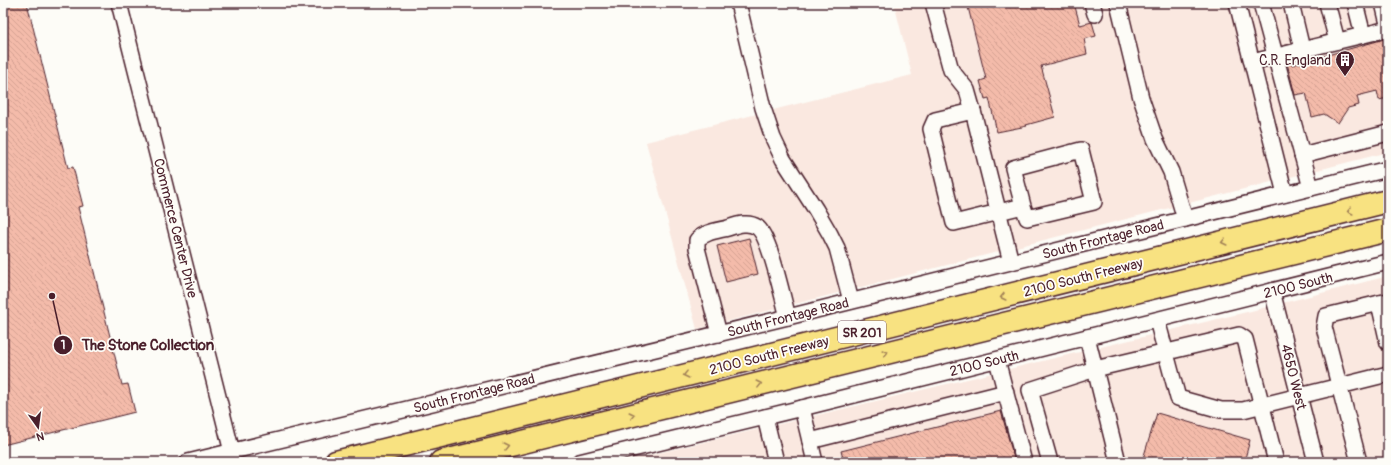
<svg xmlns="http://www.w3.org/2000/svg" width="1391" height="465" font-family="Pangolin,sans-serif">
  <defs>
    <pattern id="building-back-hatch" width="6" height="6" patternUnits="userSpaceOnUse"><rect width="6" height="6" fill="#f4bbaa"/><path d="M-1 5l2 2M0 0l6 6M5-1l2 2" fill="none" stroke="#d3a092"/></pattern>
  </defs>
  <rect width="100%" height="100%" fill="#fdfcf7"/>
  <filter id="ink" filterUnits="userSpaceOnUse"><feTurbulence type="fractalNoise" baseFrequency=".025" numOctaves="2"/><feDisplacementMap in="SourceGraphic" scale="8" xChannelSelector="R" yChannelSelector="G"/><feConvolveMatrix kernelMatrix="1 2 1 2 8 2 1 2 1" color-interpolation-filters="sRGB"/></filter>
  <g filter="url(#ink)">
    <g fill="#fae8e0">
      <polygon points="894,3 1388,3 1388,152 697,329 646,142 912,75"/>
      <polygon points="1388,276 1388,462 621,462 1251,311"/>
    </g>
    <g fill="url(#building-back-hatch)" stroke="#4a1f2b">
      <polygon points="3,3 27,3 68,168 73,167 83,206 78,207 122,385 128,384 135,412 3,445"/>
      <polygon points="967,3 1074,3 1080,25 1092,22 1096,36 1084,39 1087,54 1041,66 1055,117 1026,125 1027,126 997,132 989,98 985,99 980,81 986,79"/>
      <polygon points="1388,38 1388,98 1379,100 1377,91 1357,96 1359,105 1348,108 1338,123 1324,114 1312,117 1306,93 1295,95 1287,63 1291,62 1292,65"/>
      <polygon points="749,238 758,274 726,282 717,246"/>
      <polygon points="1001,411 1015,462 844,462 841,451"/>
      <polygon points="1157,413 1250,440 1244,462 1142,462"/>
    </g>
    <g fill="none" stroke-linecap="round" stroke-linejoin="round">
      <defs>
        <g id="minor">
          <polyline points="119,3 232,452"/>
          <polyline points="738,3 763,108 773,138 783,159 816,210 830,234 837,248 851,301"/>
          <polyline points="933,3 951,70 967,90 973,111"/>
          <polyline points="1092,3 1095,14"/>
          <polyline points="1118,3 1141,98 1155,139 1171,172 1185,219"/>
          <polyline points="1237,3 1285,194"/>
          <polyline points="1261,3 1311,188"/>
          <polyline points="1291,3 1302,49"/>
          <polyline points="1327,3 1337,41"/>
          <polyline points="1355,3 1363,35"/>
          <polyline points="1383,3 1388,24"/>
          <polyline points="1252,62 1388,29"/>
          <polyline points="1302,155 1388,133"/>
          <polyline points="1011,262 973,111 935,120 931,129 954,223 1023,206 1027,218 1094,202 1081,150 1013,168 1023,206"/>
          <polyline points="1272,291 1316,462"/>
          <polyline points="1379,303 1388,343"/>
          <polyline points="1157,320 1178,398 1221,410 1243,410 1388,374"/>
          <path d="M 719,334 L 697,248 L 697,240 C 705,232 716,231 728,228 C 737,225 748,221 757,227 C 770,236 783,300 788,317"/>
          <polyline points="1087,337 1095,369 1239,335 1245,339 1276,462"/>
          <polyline points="997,360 1024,462"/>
          <polyline points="802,408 815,462"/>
          <polyline points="765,417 776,462"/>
          <polyline points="810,441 1006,392"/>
          <polyline points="188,462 788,317 1388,169"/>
          <polyline points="579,462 802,408 1388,262"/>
          <polyline points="1050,462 1030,390 1095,369 1118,462"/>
          <polyline points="1359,462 1324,327 1326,316 1388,301"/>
        </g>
        <g id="highway">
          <polyline points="336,462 1388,201"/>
          <polyline points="441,462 1388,230"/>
        </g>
      </defs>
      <use href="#minor" stroke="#4a1f2b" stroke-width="18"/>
      <use href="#highway" stroke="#4a1f2b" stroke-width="25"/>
      <use href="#minor" stroke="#fdfcf7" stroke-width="15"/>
      <use href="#highway" stroke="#f8e281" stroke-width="22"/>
    </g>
    <defs><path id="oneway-chevron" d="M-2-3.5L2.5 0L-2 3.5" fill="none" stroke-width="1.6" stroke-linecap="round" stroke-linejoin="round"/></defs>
    <g stroke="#a18056">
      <use href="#oneway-chevron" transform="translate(1350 211) rotate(166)"/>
      <use href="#oneway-chevron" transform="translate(1224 242) rotate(166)"/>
      <use href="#oneway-chevron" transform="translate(1003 297) rotate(166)"/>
      <use href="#oneway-chevron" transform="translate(885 353) rotate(-14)"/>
      <use href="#oneway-chevron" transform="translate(686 375) rotate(166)"/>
      <use href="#oneway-chevron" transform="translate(759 384) rotate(-14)"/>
      <use href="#oneway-chevron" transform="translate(632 415) rotate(-14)"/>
      <use href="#oneway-chevron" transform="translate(506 446) rotate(-14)"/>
    </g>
  </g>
  <defs>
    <symbol id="building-pin" viewBox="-11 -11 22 30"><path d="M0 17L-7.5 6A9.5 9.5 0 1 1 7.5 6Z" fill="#4a1f2b" stroke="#fdfcf7"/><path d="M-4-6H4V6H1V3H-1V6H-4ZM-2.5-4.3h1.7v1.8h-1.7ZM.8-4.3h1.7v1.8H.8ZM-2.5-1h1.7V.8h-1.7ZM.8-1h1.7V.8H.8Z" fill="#fff"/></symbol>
  </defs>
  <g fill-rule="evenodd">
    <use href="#building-pin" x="1334" y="49" width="22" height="30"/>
  </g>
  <g text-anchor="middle" stroke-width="3.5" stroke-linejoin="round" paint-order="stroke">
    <rect fill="#fdfcf7" stroke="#806168" stroke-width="1" x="838" y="321" width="48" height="22" rx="3"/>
    <g font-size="13" font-weight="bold" fill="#4a1f2b">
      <text x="862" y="337">SR 201</text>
    </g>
    <g font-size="14" fill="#4a1f2b" stroke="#fdfcf7" text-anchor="end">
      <text x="1331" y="65">C.R. England</text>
    </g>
    <g font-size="14" fill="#4a1f2b" stroke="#fdfcf7">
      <text transform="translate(176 228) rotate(76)" y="5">Commerce Center Drive</text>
      <text transform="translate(1103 239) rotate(-14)" y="5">South Frontage Road</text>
      <text transform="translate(1083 277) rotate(-14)" y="5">2100 South Freeway</text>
      <text transform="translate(1298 285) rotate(-14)" y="5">2100 South</text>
      <text transform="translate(788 317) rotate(-14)" y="5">South Frontage Road</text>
      <text transform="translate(769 355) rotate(-14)" y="5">2100 South Freeway</text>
      <text transform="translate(984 363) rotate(-14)" y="5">2100 South</text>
      <text transform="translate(1294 377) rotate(76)" y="5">4650 West</text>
      <text transform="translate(474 393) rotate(-14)" y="5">South Frontage Road</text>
    </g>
  </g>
  <path fill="none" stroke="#4a1f2b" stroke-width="1.5" d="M52 296L63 345"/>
  <g fill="#4a1f2b" stroke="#fdfcf7" stroke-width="1.5">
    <circle cx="52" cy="296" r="4"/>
    <circle cx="63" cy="345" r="10"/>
  </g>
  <g font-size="12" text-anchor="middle" font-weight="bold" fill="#fff">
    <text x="63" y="349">1</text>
  </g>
  <g font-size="15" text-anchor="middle" font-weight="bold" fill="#4a1f2b" stroke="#fdfcf7" stroke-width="3.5" stroke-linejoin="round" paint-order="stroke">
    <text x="148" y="350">The Stone Collection</text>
  </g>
  <rect width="1391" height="465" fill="none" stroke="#fdfcf7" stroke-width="16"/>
  <rect x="8" y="8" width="1375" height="449" fill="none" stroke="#4a1f2b" stroke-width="1.5" filter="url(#ink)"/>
  <g transform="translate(38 427) rotate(166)" stroke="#fdfcf7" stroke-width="3" paint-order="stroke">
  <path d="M0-3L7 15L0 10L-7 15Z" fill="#4a1f2b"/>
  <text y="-6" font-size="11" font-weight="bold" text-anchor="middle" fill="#4a1f2b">N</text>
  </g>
</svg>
